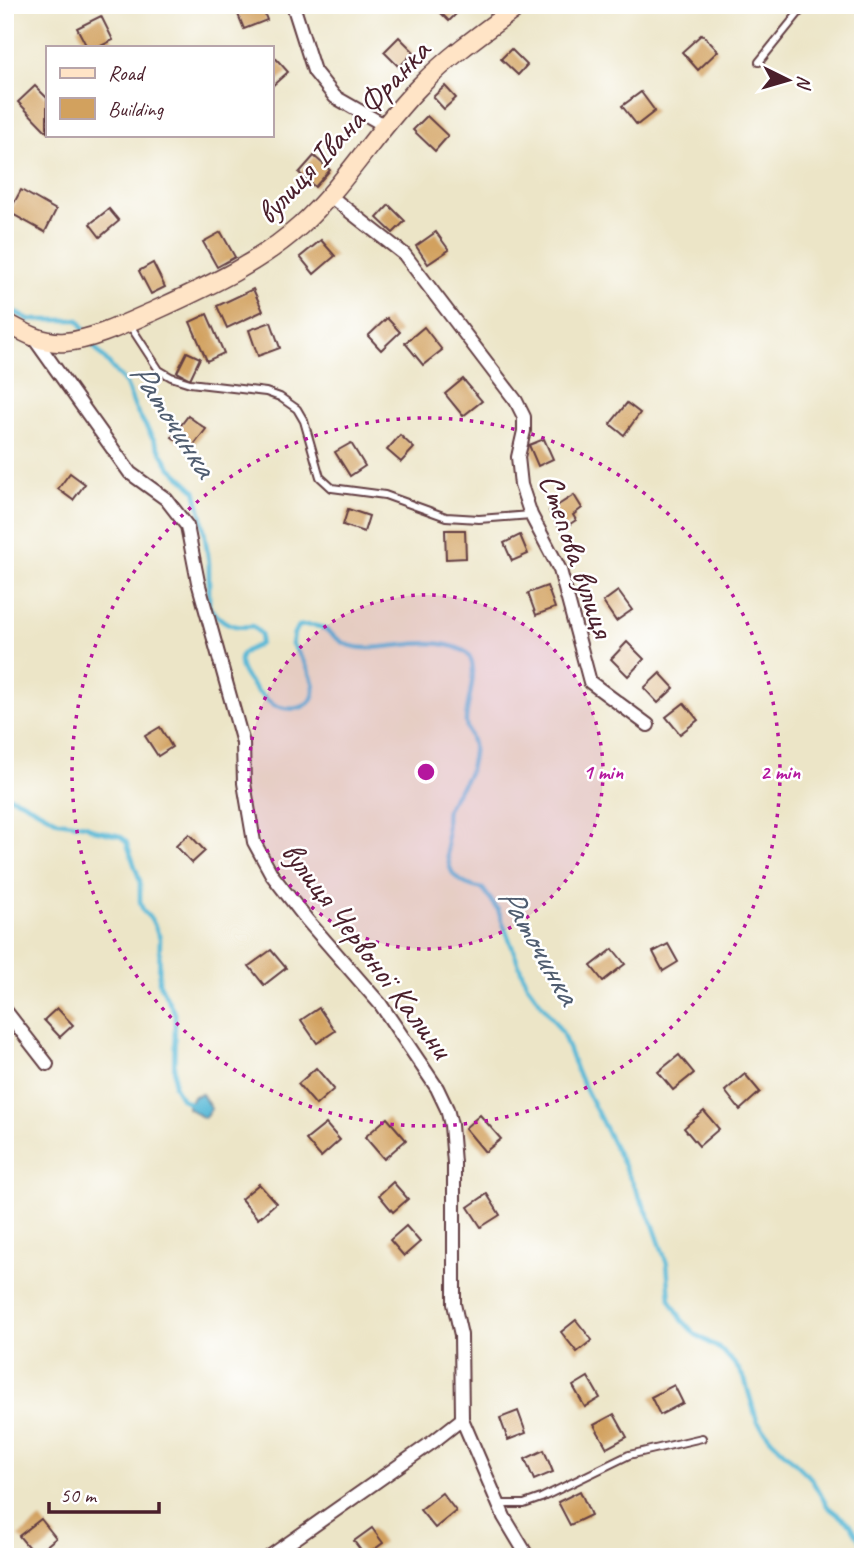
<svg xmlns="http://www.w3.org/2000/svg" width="868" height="1562" font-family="Caveat,sans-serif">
  <rect width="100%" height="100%" fill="#fff"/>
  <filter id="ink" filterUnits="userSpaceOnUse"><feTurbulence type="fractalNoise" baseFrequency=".0143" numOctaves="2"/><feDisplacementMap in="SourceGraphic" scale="14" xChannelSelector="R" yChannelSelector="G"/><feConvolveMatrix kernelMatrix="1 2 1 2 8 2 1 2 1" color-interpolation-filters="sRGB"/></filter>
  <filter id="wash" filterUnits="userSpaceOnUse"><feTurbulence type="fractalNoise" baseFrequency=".00686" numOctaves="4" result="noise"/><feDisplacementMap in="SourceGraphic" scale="28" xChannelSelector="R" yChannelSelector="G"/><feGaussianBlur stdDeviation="1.57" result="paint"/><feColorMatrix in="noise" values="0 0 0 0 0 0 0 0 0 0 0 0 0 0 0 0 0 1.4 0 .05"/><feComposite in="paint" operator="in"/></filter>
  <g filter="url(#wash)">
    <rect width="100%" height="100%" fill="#ece5c7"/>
    <polygon fill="#59b9d7" stroke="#526c81" stroke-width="2" points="202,1094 211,1109 204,1118 188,1108 188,1105 194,1096"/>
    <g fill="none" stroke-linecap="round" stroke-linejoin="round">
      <g stroke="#59b9d7" stroke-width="4.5">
        <polyline points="5,307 30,320 79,320 87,335"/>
        <path d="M 91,343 L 126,384 L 135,408 L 170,467 L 195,490 L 202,517 L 209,563 L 209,607 C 222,622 231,629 252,626 L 261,634 L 260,644 C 254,648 245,649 241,656 C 234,671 264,701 277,706 C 285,709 297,710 304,706 C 329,694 301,657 292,644 L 294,633 L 299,626 C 335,620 330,648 366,648 C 396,648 434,636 462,650 C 484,660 466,701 466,720 C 465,729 472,737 473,745 C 474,752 471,765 469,772 C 464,785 452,796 447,809 C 445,816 447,828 447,835 C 446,867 449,883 483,889 L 498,910 L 526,983 L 562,1032 L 577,1072 L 653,1224 L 667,1264 L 670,1299 L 682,1320 L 695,1334 L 723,1351 L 737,1367 L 745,1380 L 757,1421 L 771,1439 L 810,1477 L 828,1507 L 851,1525 L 863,1545"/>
        <polyline points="5,795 21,801 58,821 86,825 94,830 120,836 126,841 140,881 140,901 143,911 152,920 160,938 159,982 175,1014 174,1086 182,1099 189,1103"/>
      </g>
    </g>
    <g id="blocks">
      <g fill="#d2a15e">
        <polygon points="239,5 261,5 267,20 244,29 235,7"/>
        <polygon points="433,5 465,5 449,21"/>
        <polygon points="101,16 113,40 99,47 87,47 77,28"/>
        <polygon points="702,34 718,51 698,70 682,52"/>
        <polygon points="399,37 414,52 399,67 384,52"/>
        <polygon points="511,49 527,65 518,75 501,59"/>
        <polygon points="271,53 288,72 271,87"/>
        <polygon points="35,86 47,98 47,132 18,102"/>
        <polygon points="445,86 456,98 444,109 433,97"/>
        <polygon points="641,92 655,111 637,125 622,106"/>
        <polygon points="427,116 448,136 435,151 413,130"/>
        <polygon points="314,156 330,170 315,187 299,173"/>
        <polygon points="21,190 56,210 45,232 9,212"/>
        <polygon points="389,205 405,221 393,233 377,218"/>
        <polygon points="109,209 119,221 100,237 90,224"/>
        <polygon points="221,232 235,257 217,267 203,242"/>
        <polygon points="436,232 449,250 428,264 416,246"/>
        <polygon points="321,240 335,256 314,274 300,257"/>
        <polygon points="153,263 165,287 151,294 139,271"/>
        <polygon points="253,289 263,311 227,328 217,306"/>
        <polygon points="207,314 224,353 207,361 190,322"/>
        <polygon points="387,318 400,332 381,350 368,336"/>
        <polygon points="271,322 280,348 258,356 249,330"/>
        <polygon points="424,327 442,350 423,365 405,343"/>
        <polygon points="187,352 200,358 190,379 177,372"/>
        <polygon points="463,379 482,401 463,416 445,394"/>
        <polygon points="627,403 640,413 624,435 610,424"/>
        <polygon points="188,416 206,429 190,450 172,437"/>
        <polygon points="400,435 414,448 401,462 387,450"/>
        <polygon points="544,439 553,459 538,466 529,445"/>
        <polygon points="351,443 365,466 350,476 335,452"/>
        <polygon points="70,473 85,484 73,500 58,489"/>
        <polygon points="574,495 582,508 573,515 576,520 561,530 549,511"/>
        <polygon points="348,509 369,516 364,532 343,525"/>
        <polygon points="445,530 465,530 466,558 446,559"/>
        <polygon points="520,535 528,554 512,561 504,543"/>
        <polygon points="547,586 555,608 536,615 528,593"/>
        <polygon points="618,591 632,610 616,621 603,602"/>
        <polygon points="627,642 644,659 628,676 611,659"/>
        <polygon points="660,673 674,688 658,703 644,688"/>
        <polygon points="684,703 698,720 680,734 666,717"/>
        <polygon points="160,727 172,747 158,756 145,736"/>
        <polygon points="189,834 205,851 192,863 176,846"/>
        <polygon points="668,944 678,962 663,971 653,952"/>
        <polygon points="613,949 625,964 603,981 591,966"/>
        <polygon points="271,950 286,968 264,985 249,966"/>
        <polygon points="57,1008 73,1025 60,1037 44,1020"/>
        <polygon points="319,1008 335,1031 317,1043 301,1020"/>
        <polygon points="679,1055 694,1073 673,1090 658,1072"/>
        <polygon points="316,1068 334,1089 316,1105 298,1084"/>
        <polygon points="745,1074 760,1092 740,1110 725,1091"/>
        <polygon points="704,1111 719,1129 699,1146 684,1128"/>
        <polygon points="480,1115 501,1139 485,1152 465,1128"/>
        <polygon points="387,1118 406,1140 384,1159 365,1137"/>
        <polygon points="326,1124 340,1140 321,1157 306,1140"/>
        <polygon points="393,1182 408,1199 393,1212 379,1195"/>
        <polygon points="259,1184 276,1203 258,1219 241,1199"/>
        <polygon points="487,1194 500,1215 481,1227 468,1207"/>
        <polygon points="406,1226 420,1242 404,1256 390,1240"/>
        <polygon points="576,1320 592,1340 577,1352 561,1332"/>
        <polygon points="588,1377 600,1398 585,1407 573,1386"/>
        <polygon points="674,1385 683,1403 660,1415 651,1397"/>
        <polygon points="518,1411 526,1433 508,1440 500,1418"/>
        <polygon points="614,1414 627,1437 607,1448 594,1425"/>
        <polygon points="544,1450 553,1472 534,1480 525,1459"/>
        <polygon points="580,1491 591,1515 570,1525 558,1502"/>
        <polygon points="442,1493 456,1511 435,1528 420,1510"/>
        <polygon points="41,1519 56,1538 35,1555 19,1536"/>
        <polygon points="372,1528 383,1543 365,1556 354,1541"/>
      </g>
    </g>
  </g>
  <g filter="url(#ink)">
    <use href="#blocks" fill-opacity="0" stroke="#623d42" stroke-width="2"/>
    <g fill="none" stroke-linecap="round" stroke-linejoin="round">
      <defs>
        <g id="lane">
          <polyline points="759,62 805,5"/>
          <polyline points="129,324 159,370 171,377 190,383 266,392 280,397 297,409 304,421 320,477 332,488 385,495 446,517 479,519 531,515"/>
          <polyline points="500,1504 524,1504 541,1498 629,1455 702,1438"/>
        </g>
        <g id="street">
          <polyline points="293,5 314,71 335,97 384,125"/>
          <polyline points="330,196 404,254 516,401 524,417 524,431 518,457 521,485 531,515 560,570 590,682 648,725"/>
          <polyline points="33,337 130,473 166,499 187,526 198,582 243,743 244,783 254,842 272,875 307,920 381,1005 437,1088 447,1109 451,1125 454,1163 454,1304 461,1335 462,1419 504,1517 528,1557"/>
          <polyline points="5,1010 47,1064"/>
          <polyline points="269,1557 434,1441 462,1419"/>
        </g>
        <path id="secondary" d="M 5,322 C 23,332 43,344 65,342 C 93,340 129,322 154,311 C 206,287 258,264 300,226 C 346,184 377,129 421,85 C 450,55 486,30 520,5"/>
      </defs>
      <use href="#lane" stroke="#623d42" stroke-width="10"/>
      <use href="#street" stroke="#623d42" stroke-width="16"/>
      <use href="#secondary" stroke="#623d42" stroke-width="21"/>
      <use href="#lane" stroke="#fff" stroke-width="6"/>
      <use href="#street" stroke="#fff" stroke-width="12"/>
      <use href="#secondary" stroke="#ffe4c6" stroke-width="18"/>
    </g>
  </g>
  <circle cx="426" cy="772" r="177" fill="#b5179e" fill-opacity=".12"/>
  <g fill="none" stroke="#b5179e" stroke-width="3.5" stroke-dasharray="3.5 7">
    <circle cx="426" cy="772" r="177"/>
    <circle cx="426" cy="772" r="354"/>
  </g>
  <g text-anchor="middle" stroke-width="5" stroke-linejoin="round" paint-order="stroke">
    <g font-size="33" fill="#4a1f2b" stroke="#fff">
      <text transform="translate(342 131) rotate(-47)" y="12">вулиця Івана Франка</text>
      <text transform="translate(578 555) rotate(71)" y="12">Степова вулиця</text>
      <text transform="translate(368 949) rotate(53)" y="12">вулиця Червоної Калини</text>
    </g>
    <g font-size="35" font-style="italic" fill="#505d70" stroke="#fff">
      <text transform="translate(174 419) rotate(57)" y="12">Раточинка</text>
      <text transform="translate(540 945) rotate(60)" y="12">Раточинка</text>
    </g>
  </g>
  <circle cx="426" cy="772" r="10" fill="#b5179e" stroke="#fff" stroke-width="3.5"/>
  <g font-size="21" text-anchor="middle" font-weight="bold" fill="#b5179e" stroke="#fff" stroke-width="5" stroke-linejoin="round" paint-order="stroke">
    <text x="603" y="779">1 min</text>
    <text x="780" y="779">2 min</text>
  </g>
  <rect width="868" height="1562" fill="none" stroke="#fff" stroke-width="28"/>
  <rect x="46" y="46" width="228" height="91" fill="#ffffff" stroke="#b7a5aa" stroke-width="2"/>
  <rect x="60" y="68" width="35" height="10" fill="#ffe4c6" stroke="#b7a5aa" stroke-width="2"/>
  <text x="108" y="80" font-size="21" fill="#4a1f2b">Road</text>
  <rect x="60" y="98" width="35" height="21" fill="#d2a15e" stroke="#b7a5aa" stroke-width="2"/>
  <text x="108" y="116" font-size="21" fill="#4a1f2b">Building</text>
  <g transform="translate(788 80) rotate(95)" stroke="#ffffff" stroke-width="5" paint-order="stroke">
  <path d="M0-5L12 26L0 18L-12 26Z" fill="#4a1f2b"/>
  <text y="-10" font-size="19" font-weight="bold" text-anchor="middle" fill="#4a1f2b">N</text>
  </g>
  <path d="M49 1502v10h110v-10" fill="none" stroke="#4a1f2b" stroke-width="3.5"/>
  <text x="60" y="1502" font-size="21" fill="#4a1f2b" stroke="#ffffff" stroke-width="5" paint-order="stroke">50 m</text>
</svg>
